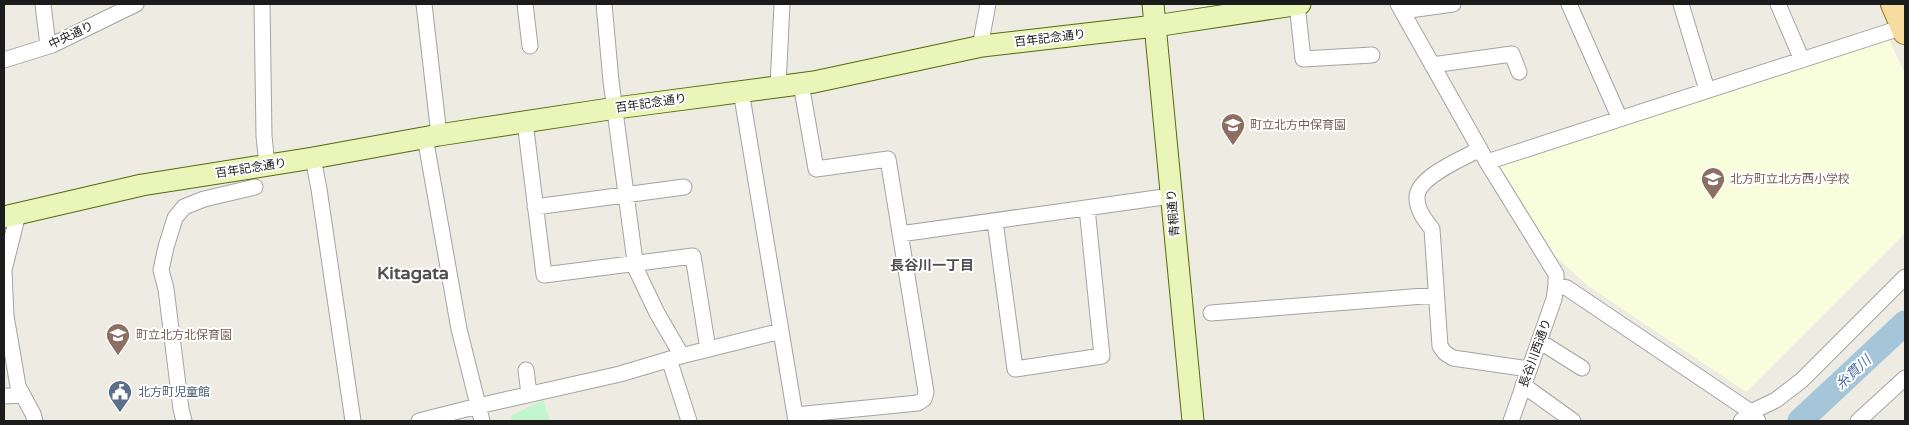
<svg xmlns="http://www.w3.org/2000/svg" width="1909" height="425" font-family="'Varela Round','Noto Sans JP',sans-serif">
<rect width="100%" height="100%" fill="#edebe2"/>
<path fill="#f8fddc" d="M 1889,40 L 1905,73 L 1905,233 L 1746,392 L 1588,286 L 1555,256 L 1501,168 L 1503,162 Z"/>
<path fill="#c1f5cd" d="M 543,400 L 550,421 L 512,421 L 511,416 Z"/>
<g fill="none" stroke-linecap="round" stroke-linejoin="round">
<path stroke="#a5c5d8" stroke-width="25" d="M 1800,421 L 1905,323"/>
<g stroke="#a3a3a3" stroke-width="17">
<path id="street" d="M 43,4 L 48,46
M 262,4 L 264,136 L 267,165
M 424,4 L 439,135
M 525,4 L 530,46
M 604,4 L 611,81 L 636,269 L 657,313 L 682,356
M 1297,4 L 1303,59 L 1372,55
M 1398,4 L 1487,162 L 1556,274 L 1556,285 L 1567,288 L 1751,412 L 1758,421
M 1569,4 L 1620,119
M 1681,4 L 1707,90
M 1778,4 L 1802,60
M 1402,11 L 1453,4
M 982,46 L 982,36 L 988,4
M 4,60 L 52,45 L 136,4
M 1432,65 L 1512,54 L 1519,72
M 778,86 L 782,4
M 741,91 L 796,421
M 525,122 L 544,275 L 693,256 L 708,349
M 425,137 L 459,329 L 482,421
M 1480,149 C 1464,158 1416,177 1417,198 C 1417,210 1425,220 1432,229 L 1440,346 L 1445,353 L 1453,358 L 1529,369
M 313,158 L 319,189 L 353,421
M 1487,162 L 1903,27
M 535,207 L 684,187
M 18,214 L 4,270 L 6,316 L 18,386 L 33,414 L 35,421
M 995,221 L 1015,369 L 1102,356 L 1087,208
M 900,234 L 1171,196
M 1211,313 L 1436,295
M 1539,341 L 1582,368
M 669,359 L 689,421
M 526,370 L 529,394
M 1523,385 L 1573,421
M 4,396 L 23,395
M 795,415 L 918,403 L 924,399 L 926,392 L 888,159 L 816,169 L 801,84
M 184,421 L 181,409 L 166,289 L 161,270 L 166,247 L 175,218 L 184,207 L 204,199 L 255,187
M 419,421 L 478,406 L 620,374 L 677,357 L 781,331
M 1511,421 L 1554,299 L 1556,285
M 1741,421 L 1751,412 L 1776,400 L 1802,380 L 1905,277
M 1858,421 L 1905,378"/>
</g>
<g stroke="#536b0b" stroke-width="23">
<path id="secondary" d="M 1153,4 L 1193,421
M 4,217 L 142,185 L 313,158 L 439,135 L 616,108 L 814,82 L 982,46 L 1155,26 L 1300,4"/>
</g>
<g stroke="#8b7309" stroke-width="26">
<path id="primary" d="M 1893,4 L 1905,32"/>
</g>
<use href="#street" stroke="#fff" stroke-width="15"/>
<use href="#secondary" stroke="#e9f5b9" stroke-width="21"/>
<use href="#primary" stroke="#f6dd9f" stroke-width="24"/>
</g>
<defs>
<g id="school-pin" transform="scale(1.25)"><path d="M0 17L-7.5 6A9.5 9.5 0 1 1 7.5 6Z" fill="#8d6e63" stroke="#fff"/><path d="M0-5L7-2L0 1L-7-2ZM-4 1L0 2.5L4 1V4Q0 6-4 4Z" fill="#fff"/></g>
<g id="civic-pin" transform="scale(1.25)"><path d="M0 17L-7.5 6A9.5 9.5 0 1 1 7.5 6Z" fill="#5c6f8a" stroke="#fff"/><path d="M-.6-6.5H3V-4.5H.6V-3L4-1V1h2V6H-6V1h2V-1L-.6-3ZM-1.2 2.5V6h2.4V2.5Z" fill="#fff"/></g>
</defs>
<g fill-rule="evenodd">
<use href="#school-pin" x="1233" y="125"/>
<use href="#school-pin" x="1713" y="179"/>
<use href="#school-pin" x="118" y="335"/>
<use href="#civic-pin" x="120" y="392"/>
</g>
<g text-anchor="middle" stroke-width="4" stroke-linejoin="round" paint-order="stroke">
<g font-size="12" fill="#1c1c1c" stroke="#fff">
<text transform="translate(71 35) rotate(-25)" y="4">中央通り</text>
<text transform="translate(1050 38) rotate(-7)" y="4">百年記念通り</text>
<text transform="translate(651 103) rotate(-8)" y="4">百年記念通り</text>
<text transform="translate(251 168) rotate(-9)" y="4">百年記念通り</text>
<text transform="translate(1173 213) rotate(-95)" y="4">青桐通り</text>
<text transform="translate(1535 353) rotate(-70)" y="4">長谷川西通り</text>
</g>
<g font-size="12" fill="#785e54" stroke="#fff" text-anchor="start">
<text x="1250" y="129">町立北方中保育園</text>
<text x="1730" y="183">北方町立北方西小学校</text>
<text x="136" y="339">町立北方北保育園</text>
</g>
<g font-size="12" fill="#4e5e75" stroke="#fff" text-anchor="start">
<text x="138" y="396">北方町児童館</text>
</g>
<g font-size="14" font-weight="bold" fill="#4f4f4f" stroke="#fff">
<text x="932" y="270">長谷川一丁目</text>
</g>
<g font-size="14" font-style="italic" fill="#4f6ea5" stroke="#fff">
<text transform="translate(1853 372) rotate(-43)" y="5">糸貫川</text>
</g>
<g font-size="18" font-weight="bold" fill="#4f4f4f" stroke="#fff">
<text x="413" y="279">Kitagata</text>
</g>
</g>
<rect width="1909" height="425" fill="none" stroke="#1c1c1c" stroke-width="10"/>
</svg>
